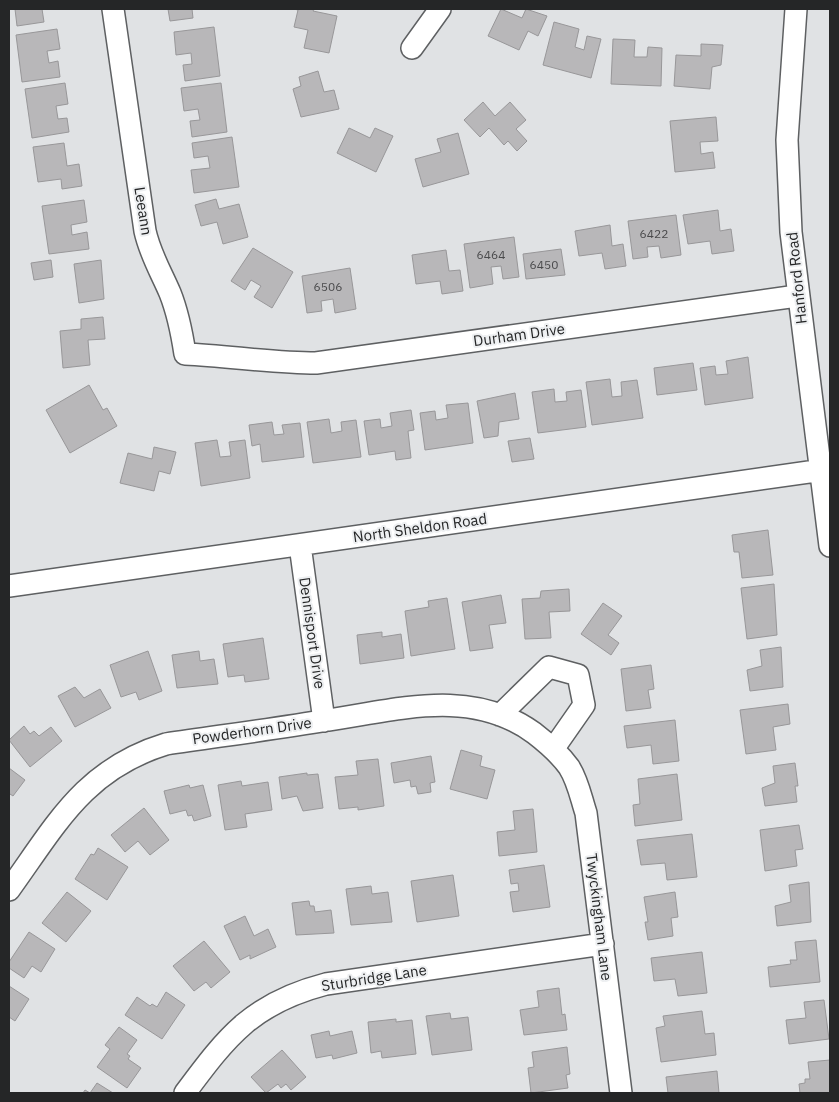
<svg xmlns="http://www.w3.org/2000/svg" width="839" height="1102" font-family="'IBM Plex Sans',sans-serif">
<rect width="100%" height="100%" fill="#e0e2e4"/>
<path fill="#b8b7b9" stroke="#989799" d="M 15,9 L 42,9 L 44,22 L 17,26 Z
M 168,9 L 192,9 L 193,18 L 170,21 Z
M 314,9 L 313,11 L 337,16 L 329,53 L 304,48 L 308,30 L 294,27 L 298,10 L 294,9 Z
M 501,9 L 522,18 L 526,9 L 547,16 L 538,36 L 528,31 L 519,50 L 488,36 Z
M 554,22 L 579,29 L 575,47 L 584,50 L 587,36 L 601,39 L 591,78 L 543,65 Z
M 214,27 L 220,76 L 185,81 L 183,65 L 192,64 L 191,53 L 176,55 L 174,32 Z
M 57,29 L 60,49 L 47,51 L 49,63 L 58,61 L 60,77 L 22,82 L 16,35 Z
M 613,39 L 635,40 L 634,57 L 647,57 L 648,47 L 662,48 L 661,86 L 611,84 Z
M 701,44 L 723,45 L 721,65 L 712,67 L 710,89 L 674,86 L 676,55 L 701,56 Z
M 318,71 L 324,92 L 334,90 L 339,109 L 301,117 L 293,89 L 301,86 L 299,77 Z
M 65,83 L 68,104 L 56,106 L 58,119 L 67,118 L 69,132 L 32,138 L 25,89 Z
M 221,83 L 227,132 L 192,137 L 190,121 L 200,120 L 198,109 L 184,111 L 181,88 Z
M 483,102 L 495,116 L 510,102 L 526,120 L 516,129 L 527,141 L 517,151 L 508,141 L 504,145 L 489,128 L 480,137 L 464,120 Z
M 716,117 L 718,141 L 700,142 L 701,154 L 713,152 L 715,168 L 675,172 L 670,121 Z
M 349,128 L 370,138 L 375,128 L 393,136 L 376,172 L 337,153 Z
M 458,133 L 469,174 L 423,187 L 415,159 L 441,152 L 437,139 Z
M 232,137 L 239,187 L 194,193 L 191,170 L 210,168 L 208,156 L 194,158 L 192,143 Z
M 64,143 L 67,166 L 79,164 L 82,186 L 62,189 L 61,179 L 38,182 L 33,147 Z
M 216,199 L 219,209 L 239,204 L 248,237 L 223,244 L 217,222 L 201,226 L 195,205 Z
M 84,200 L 87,222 L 71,225 L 72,235 L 87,232 L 89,249 L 49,254 L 42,206 Z
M 718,210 L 720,231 L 731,229 L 734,251 L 712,254 L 710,241 L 688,244 L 683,215 Z
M 676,215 L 681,255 L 661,258 L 659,246 L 647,247 L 648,257 L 633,259 L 628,221 Z
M 610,225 L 612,246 L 623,244 L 626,266 L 605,269 L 602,253 L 579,256 L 575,231 Z
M 514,237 L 519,277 L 503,279 L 501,266 L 491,267 L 493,284 L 470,288 L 464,244 Z
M 253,248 L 293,272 L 272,308 L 254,297 L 261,286 L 251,280 L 245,290 L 231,281 Z
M 561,249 L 565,275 L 526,279 L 523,254 Z
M 446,250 L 449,271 L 460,270 L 463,291 L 442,294 L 440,281 L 416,284 L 412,255 Z
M 51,260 L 53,277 L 34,280 L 31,263 Z
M 101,260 L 104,299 L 79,303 L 74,264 Z
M 350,268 L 356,309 L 335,313 L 333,299 L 321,301 L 322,311 L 307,313 L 302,276 Z
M 103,317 L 105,339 L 88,340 L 90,365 L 63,368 L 60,331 L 81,329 L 81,319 Z
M 748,357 L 753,398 L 705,405 L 700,368 L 715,366 L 716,375 L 728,374 L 726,361 Z
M 693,363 L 697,390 L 657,395 L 654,368 Z
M 610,379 L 612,397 L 622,396 L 621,382 L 637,380 L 643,418 L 592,425 L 586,382 Z
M 89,385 L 103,410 L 107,408 L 117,426 L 70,453 L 46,410 Z
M 554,389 L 555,402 L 567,401 L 566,392 L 581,390 L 586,427 L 538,433 L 532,392 Z
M 515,393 L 519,419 L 499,422 L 498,436 L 484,438 L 477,401 Z
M 468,403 L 473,443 L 425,450 L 420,413 L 435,411 L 436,420 L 448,418 L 446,405 Z
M 411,410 L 414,430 L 408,431 L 411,458 L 396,460 L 395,451 L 369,455 L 364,421 L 380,419 L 381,428 L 392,426 L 390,413 Z
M 329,419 L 331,433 L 342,431 L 341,422 L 356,420 L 361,457 L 313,463 L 307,422 Z
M 272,422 L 274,435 L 284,434 L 282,425 L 300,423 L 304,457 L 262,462 L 260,444 L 252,446 L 249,425 Z
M 530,438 L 534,459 L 512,462 L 508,441 Z
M 217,440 L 220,457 L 231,456 L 229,442 L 245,440 L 250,478 L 201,486 L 195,443 Z
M 154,447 L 176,452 L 170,474 L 159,471 L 154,491 L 120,483 L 128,453 L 152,459 Z
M 768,530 L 773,575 L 742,578 L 739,552 L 734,552 L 732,535 Z
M 774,584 L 777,635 L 747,639 L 741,588 Z
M 569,589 L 570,611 L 549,612 L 551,638 L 525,639 L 522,599 L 540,598 L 541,591 Z
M 501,595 L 506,623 L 489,625 L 493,648 L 470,651 L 462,602 Z
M 447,598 L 455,649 L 411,656 L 405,611 L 429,607 L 428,601 Z
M 603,603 L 622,616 L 608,635 L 619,643 L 611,655 L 581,634 Z
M 382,632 L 382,637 L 401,634 L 404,658 L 360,664 L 357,635 Z
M 263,638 L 269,679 L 245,682 L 244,675 L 228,677 L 223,644 Z
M 781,647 L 783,687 L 750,691 L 747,670 L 762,666 L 760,650 Z
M 148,651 L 162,691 L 139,700 L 136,692 L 121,697 L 110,665 Z
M 199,651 L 200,661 L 214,659 L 218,684 L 177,688 L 172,655 Z
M 651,665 L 654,689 L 648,690 L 651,708 L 626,711 L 621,669 Z
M 75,687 L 84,698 L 100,689 L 111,708 L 75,727 L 58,696 Z
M 788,704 L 790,724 L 773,727 L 776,750 L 746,754 L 740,710 Z
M 675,720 L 679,761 L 653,764 L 651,745 L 627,748 L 624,726 Z
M 24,726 L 30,734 L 34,731 L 39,736 L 51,727 L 62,741 L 30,767 L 9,740 Z
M 461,750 L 482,756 L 480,766 L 495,770 L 487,799 L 450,789 Z
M 431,756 L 435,782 L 430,783 L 431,792 L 418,794 L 416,786 L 411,787 L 410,780 L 394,783 L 391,763 Z
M 378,759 L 384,806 L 358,810 L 358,807 L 339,809 L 335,777 L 358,775 L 356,761 Z
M 795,763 L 798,786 L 795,786 L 797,802 L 765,806 L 762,788 L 775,783 L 773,766 Z
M 9,768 L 25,780 L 13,796 L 10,794 L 9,797 Z
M 307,773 L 307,775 L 318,774 L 323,808 L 303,811 L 297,796 L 282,799 L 279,777 Z
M 677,774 L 682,820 L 635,826 L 633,805 L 640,804 L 638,779 Z
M 241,781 L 242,786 L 268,782 L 272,810 L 245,814 L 247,827 L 225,830 L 218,785 Z
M 189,785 L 190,788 L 203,785 L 211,816 L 194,821 L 192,815 L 188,816 L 186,810 L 170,814 L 164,791 Z
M 144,808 L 169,840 L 150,855 L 138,841 L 125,852 L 111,835 Z
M 533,809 L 537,852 L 499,856 L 497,832 L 515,830 L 513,811 Z
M 799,825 L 803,849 L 795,850 L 797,866 L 765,871 L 760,830 Z
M 692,834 L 697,877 L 667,880 L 665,863 L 641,865 L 637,840 Z
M 98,848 L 128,867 L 107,900 L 75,879 L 91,854 L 94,855 Z
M 544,865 L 550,907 L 513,912 L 510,892 L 519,891 L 518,883 L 511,884 L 509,870 Z
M 453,875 L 459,916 L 417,922 L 411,881 Z
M 809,882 L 811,922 L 777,926 L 775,906 L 791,902 L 789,885 Z
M 371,886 L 372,894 L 388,892 L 392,922 L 351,925 L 346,889 Z
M 67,892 L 91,911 L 66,942 L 42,923 Z
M 675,892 L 678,917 L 671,918 L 673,936 L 648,940 L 645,922 L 648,922 L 644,897 Z
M 309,901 L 310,906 L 314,906 L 315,912 L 331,910 L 334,933 L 296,935 L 292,903 Z
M 245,916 L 254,936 L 268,929 L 276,947 L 250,959 L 250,955 L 240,960 L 224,926 Z
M 29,932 L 55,949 L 41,972 L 32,966 L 24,978 L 9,968 L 9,962 Z
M 816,940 L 820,982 L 770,987 L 768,967 L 791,964 L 790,960 L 797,960 L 795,942 Z
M 204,941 L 230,972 L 211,988 L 206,982 L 194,991 L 173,966 Z
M 702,952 L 707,993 L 678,996 L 675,979 L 654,981 L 651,958 Z
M 9,986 L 29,999 L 15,1021 L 9,1017 Z
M 559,988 L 562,1015 L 565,1014 L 567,1030 L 524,1035 L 520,1010 L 539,1007 L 537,991 Z
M 166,992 L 185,1005 L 162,1039 L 125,1015 L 137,997 L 150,1006 L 152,1004 L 157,1007 Z
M 824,1000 L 829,1039 L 789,1044 L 786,1020 L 806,1018 L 804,1002 Z
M 702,1011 L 705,1034 L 714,1033 L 716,1055 L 661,1062 L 656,1028 L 665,1026 L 663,1016 Z
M 450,1013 L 451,1019 L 468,1017 L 472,1050 L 432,1055 L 426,1016 Z
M 396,1019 L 396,1022 L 412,1020 L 416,1054 L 382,1058 L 381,1051 L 371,1053 L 368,1022 Z
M 119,1027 L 137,1040 L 127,1054 L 130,1056 L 128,1059 L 141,1068 L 127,1088 L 97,1067 L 110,1049 L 105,1045 Z
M 329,1031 L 330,1036 L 352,1031 L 357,1053 L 333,1059 L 332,1055 L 316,1058 L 311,1035 Z
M 567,1047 L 570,1074 L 566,1075 L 568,1088 L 531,1093 L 528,1068 L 534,1067 L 532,1052 Z
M 282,1050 L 306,1077 L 291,1090 L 286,1084 L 281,1088 L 278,1084 L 266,1093 L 251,1077 Z
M 830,1060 L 830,1093 L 800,1093 L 799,1084 L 805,1083 L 805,1079 L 810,1079 L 808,1062 Z
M 717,1071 L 719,1093 L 668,1093 L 666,1077 Z
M 97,1083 L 113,1093 L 83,1093 L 85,1090 L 90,1093 Z"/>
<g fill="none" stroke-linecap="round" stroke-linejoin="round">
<g stroke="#5e6062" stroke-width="24">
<path id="minor" d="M 113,9 L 145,231 C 150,254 161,272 170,293 C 178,313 182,334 185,354 C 229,356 273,363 316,363 L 797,296
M 796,9 L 787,140 L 791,232 L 830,546
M 412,48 L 440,9
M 300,545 L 324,721
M 9,586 L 830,469
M 500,715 L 549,667 L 578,675 L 584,705 L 554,748
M 9,890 C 56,825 84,769 166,744 C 220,736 274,729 328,720 C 398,710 471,687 534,733 C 547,743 559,753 569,767 C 578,781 581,798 586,813 L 621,1093
M 185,1093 C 228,1035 253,1003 326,984 L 603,944"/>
</g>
<use href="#minor" stroke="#fff" stroke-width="21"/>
</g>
<g text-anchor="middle" stroke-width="4" stroke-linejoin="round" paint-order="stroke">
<g font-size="12" fill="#4a4a4c">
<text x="654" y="238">6422</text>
<text x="491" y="259">6464</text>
<text x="544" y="269">6450</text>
<text x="328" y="291">6506</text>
</g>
<g font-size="15" fill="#252627" stroke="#edeff1">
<text transform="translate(143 211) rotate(81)" y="5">Leeann</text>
<text transform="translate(797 278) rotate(-96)" y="5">Hanford Road</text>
<text transform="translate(519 335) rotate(-8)" y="5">Durham Drive</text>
<text transform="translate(420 528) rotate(-8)" y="5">North Sheldon Road</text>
<text transform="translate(312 633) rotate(82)" y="5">Dennisport Drive</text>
<text transform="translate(252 731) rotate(-8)" y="5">Powderhorn Drive</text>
<text transform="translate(599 917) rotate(83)" y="5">Twyckingham Lane</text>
<text transform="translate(374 978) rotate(-9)" y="5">Sturbridge Lane</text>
</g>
</g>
<rect width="839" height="1102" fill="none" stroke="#252627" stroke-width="20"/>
</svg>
